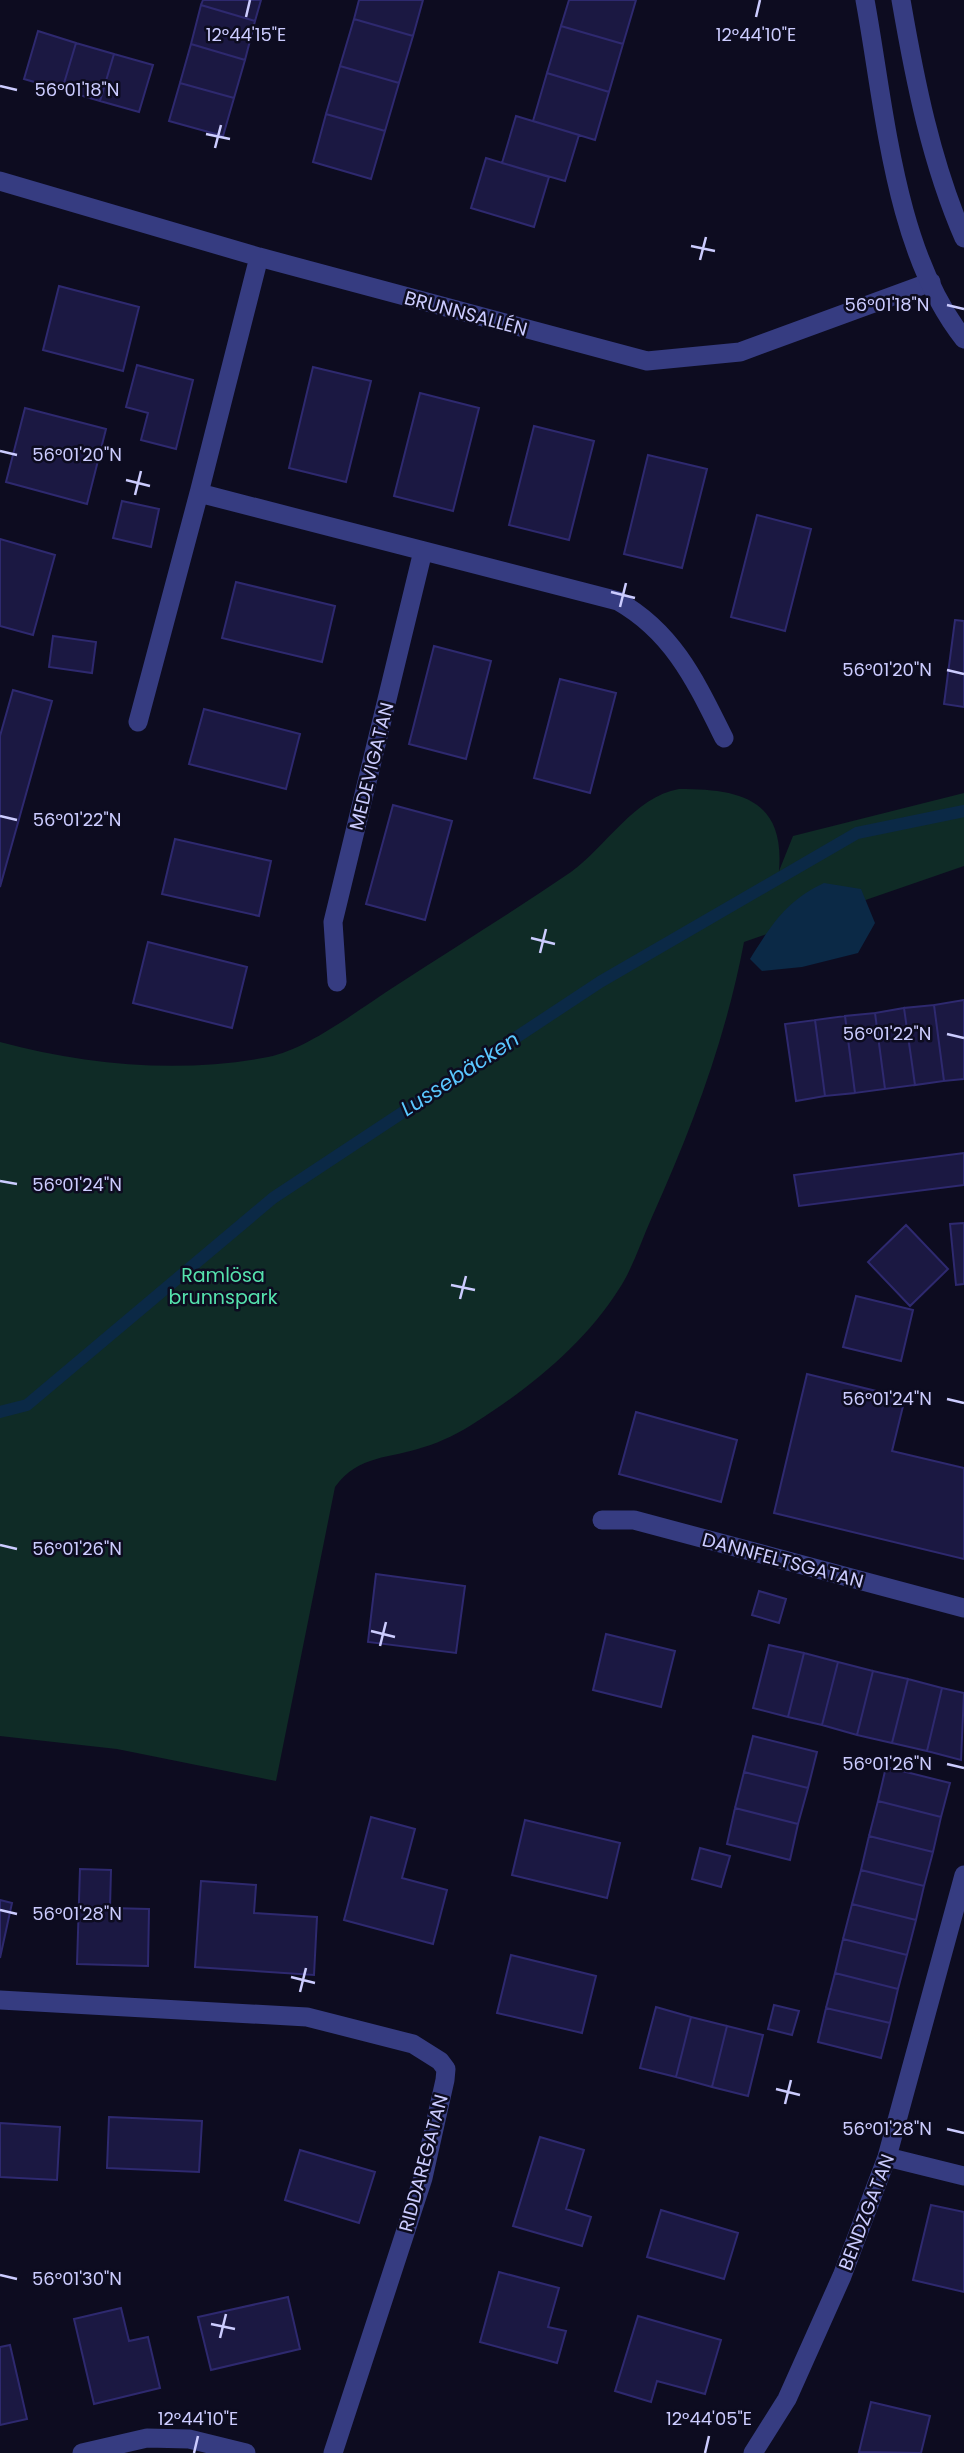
<svg xmlns="http://www.w3.org/2000/svg" width="964" height="2453" font-family="Poppins,sans-serif">
<rect width="100%" height="100%" fill="#0d0c20"/>
<path fill="#0f2b26" d="M 679,789 C 740,789 785,799 779,871 L 793,836 L 964,793 L 964,866 L 744,942 C 726,1038 692,1128 652,1217 C 641,1241 633,1268 619,1289 C 585,1343 530,1388 476,1422 C 461,1432 441,1442 424,1447 C 390,1459 359,1454 335,1487 L 276,1781 L 117,1749 L 0,1736 L 0,1042 C 85,1065 181,1074 268,1057 C 309,1049 362,1007 397,985 C 455,947 514,911 571,872 C 606,847 634,797 679,789 Z"/>
<path fill="#0b2946" d="M 824,883 L 861,889 L 875,923 L 858,953 L 802,967 L 762,971 L 750,959 C 772,924 786,901 824,883 Z"/>
<g fill="none" stroke-linecap="round" stroke-linejoin="round">
<path stroke="#0b2946" stroke-width="12" d="M 0,1412 L 27,1405 L 273,1198 L 600,982 L 857,833 L 964,811"/>
</g>
<path fill="#1b1842" stroke="#2e296f" stroke-width="2" d="M 203,0 L 261,0 L 255,21 L 201,5 Z
M 359,0 L 423,0 L 413,36 L 354,19 Z
M 569,0 L 636,0 L 623,44 L 561,26 Z
M 201,5 L 255,21 L 245,60 L 191,44 Z
M 354,19 L 413,36 L 399,83 L 340,66 Z
M 561,26 L 623,44 L 609,92 L 547,73 Z
M 38,31 L 76,43 L 62,90 L 24,79 Z
M 76,43 L 114,54 L 100,101 L 62,90 Z
M 191,44 L 245,60 L 234,98 L 180,83 Z
M 114,54 L 153,65 L 139,112 L 100,101 Z
M 340,66 L 399,83 L 385,131 L 326,114 Z
M 547,73 L 609,92 L 595,140 L 533,121 Z
M 180,83 L 234,98 L 223,136 L 169,121 Z
M 326,114 L 385,131 L 371,179 L 313,162 Z
M 516,116 L 579,135 L 565,181 L 502,163 Z
M 486,158 L 549,177 L 534,227 L 471,208 Z
M 59,286 L 139,307 L 123,371 L 43,350 Z
M 137,365 L 193,380 L 176,449 L 141,440 L 148,413 L 126,407 Z
M 313,367 L 371,381 L 346,482 L 289,468 Z
M 420,393 L 479,408 L 453,511 L 394,496 Z
M 25,408 L 106,429 L 87,504 L 6,482 Z
M 534,426 L 594,441 L 569,540 L 509,525 Z
M 648,455 L 707,469 L 682,568 L 624,554 Z
M 122,501 L 159,509 L 151,547 L 113,538 Z
M 757,515 L 811,529 L 785,631 L 731,617 Z
M 0,539 L 55,555 L 33,635 L 0,626 Z
M 236,582 L 335,606 L 322,662 L 222,638 Z
M 955,620 L 964,621 L 964,707 L 944,704 Z
M 53,636 L 96,642 L 92,673 L 49,667 Z
M 434,646 L 491,661 L 466,759 L 409,744 Z
M 560,679 L 616,693 L 590,793 L 534,778 Z
M 13,690 L 52,701 L 0,887 L 0,736 Z
M 204,709 L 300,734 L 286,789 L 189,764 Z
M 393,805 L 452,821 L 425,920 L 366,904 Z
M 175,839 L 271,861 L 259,916 L 162,894 Z
M 148,942 L 247,967 L 232,1028 L 133,1003 Z
M 964,1000 L 964,1079 L 944,1081 L 934,1005 Z
M 934,1005 L 944,1081 L 915,1085 L 904,1008 Z
M 904,1008 L 915,1085 L 885,1089 L 875,1013 Z
M 875,1013 L 885,1089 L 855,1093 L 845,1016 Z
M 845,1016 L 855,1093 L 825,1096 L 815,1020 Z
M 815,1020 L 825,1096 L 796,1101 L 785,1024 Z
M 964,1153 L 964,1185 L 799,1206 L 794,1175 Z
M 964,1223 L 964,1284 L 956,1285 L 950,1224 Z
M 906,1225 L 948,1269 L 910,1306 L 868,1262 Z
M 856,1296 L 913,1310 L 901,1361 L 843,1347 Z
M 807,1374 L 905,1398 L 892,1451 L 964,1468 L 964,1559 L 774,1513 Z
M 636,1412 L 737,1440 L 721,1502 L 619,1474 Z
M 376,1574 L 465,1586 L 456,1653 L 368,1642 Z
M 759,1591 L 786,1599 L 779,1623 L 752,1615 Z
M 606,1634 L 675,1651 L 661,1707 L 593,1690 Z
M 769,1645 L 804,1653 L 788,1717 L 753,1708 Z
M 804,1653 L 838,1662 L 822,1725 L 788,1717 Z
M 838,1662 L 873,1671 L 857,1735 L 822,1725 Z
M 873,1671 L 908,1679 L 892,1743 L 857,1735 Z
M 908,1679 L 942,1688 L 927,1751 L 892,1743 Z
M 942,1688 L 964,1693 L 961,1760 L 927,1751 Z
M 753,1736 L 817,1752 L 808,1788 L 744,1772 Z
M 886,1767 L 950,1783 L 941,1817 L 878,1801 Z
M 744,1772 L 808,1788 L 798,1824 L 735,1808 Z
M 878,1801 L 941,1817 L 933,1852 L 869,1836 Z
M 735,1808 L 798,1824 L 790,1860 L 727,1844 Z
M 371,1817 L 415,1829 L 402,1878 L 447,1890 L 433,1944 L 344,1920 Z
M 525,1820 L 620,1843 L 607,1898 L 512,1875 Z
M 869,1836 L 933,1852 L 924,1886 L 861,1870 Z
M 700,1848 L 730,1856 L 721,1887 L 692,1879 Z
M 80,1869 L 111,1870 L 110,1908 L 149,1909 L 148,1966 L 77,1964 Z
M 861,1870 L 924,1886 L 916,1920 L 852,1904 Z
M 201,1881 L 256,1885 L 254,1913 L 317,1917 L 314,1975 L 195,1967 Z
M 0,1900 L 12,1903 L 0,1958 Z
M 852,1904 L 916,1920 L 907,1955 L 843,1939 Z
M 843,1939 L 907,1955 L 898,1989 L 835,1973 Z
M 511,1955 L 596,1976 L 582,2033 L 497,2013 Z
M 835,1973 L 898,1989 L 890,2023 L 826,2008 Z
M 774,2005 L 799,2011 L 792,2035 L 768,2029 Z
M 656,2007 L 691,2017 L 676,2077 L 640,2068 Z
M 826,2008 L 890,2023 L 881,2058 L 818,2042 Z
M 691,2017 L 727,2026 L 712,2087 L 676,2077 Z
M 727,2026 L 763,2035 L 748,2096 L 712,2087 Z
M 109,2117 L 202,2121 L 199,2172 L 107,2168 Z
M 0,2123 L 60,2127 L 57,2180 L 0,2177 Z
M 540,2137 L 584,2150 L 566,2209 L 591,2217 L 582,2246 L 513,2226 Z
M 300,2150 L 375,2172 L 359,2223 L 285,2200 Z
M 931,2205 L 964,2212 L 964,2292 L 913,2280 Z
M 661,2210 L 738,2233 L 724,2279 L 647,2257 Z
M 499,2272 L 559,2288 L 548,2327 L 566,2331 L 557,2363 L 480,2342 Z
M 288,2297 L 300,2349 L 211,2370 L 198,2317 Z
M 121,2308 L 129,2341 L 148,2337 L 160,2388 L 94,2404 L 74,2319 Z
M 638,2316 L 721,2340 L 705,2394 L 657,2381 L 651,2402 L 615,2391 Z
M 10,2345 L 27,2419 L 0,2425 L 0,2347 Z
M 871,2402 L 930,2416 L 921,2453 L 859,2452 Z"/>
<g fill="none" stroke-linecap="round" stroke-linejoin="round">
<path stroke="#363c81" stroke-width="19" d="M 0,181 L 259,257 L 647,361 L 740,352 L 931,282
M 259,257 L 199,493 L 618,601 C 674,633 696,682 724,738
M 138,722 L 199,493
M 337,982 L 333,922 L 423,551
M 602,1520 L 634,1520 L 964,1608
M 0,2000 L 307,2017 L 413,2044 L 440,2061 L 446,2069 L 445,2080 L 423,2178 L 333,2453
M 887,2157 L 964,2176
M 82,2453 L 147,2438 L 189,2439 L 246,2453
M 753,2453 L 787,2399 L 842,2276 L 887,2157 L 964,1875"/>
<path stroke="#363c81" stroke-width="19" d="M 865,0 C 885,108 894,251 964,339
M 901,0 C 915,81 931,162 964,238"/>
</g>
<path fill="none" stroke="#ccf" stroke-width="2.5" d="M 246,17 L 250,0M 756,17 L 760,0M 0,86 L 17,90M 206,134 L 230,139M 215,148 L 221,125M 691,246 L 715,251M 700,260 L 706,237M 947,305 L 964,309M 0,451 L 17,455M 126,480 L 150,486M 135,495 L 141,471M 611,592 L 635,598M 620,607 L 626,583M 947,670 L 964,674M 0,816 L 17,820M 531,938 L 555,944M 540,953 L 546,929M 947,1034 L 964,1038M 0,1181 L 17,1184M 451,1285 L 475,1290M 460,1299 L 466,1276M 947,1399 L 964,1403M 0,1545 L 17,1549M 371,1631 L 395,1637M 380,1646 L 386,1622M 947,1764 L 964,1768M 0,1910 L 17,1914M 291,1977 L 315,1983M 300,1992 L 306,1968M 776,2089 L 800,2095M 785,2104 L 791,2080M 947,2129 L 964,2133M 0,2275 L 17,2279M 211,2324 L 235,2329M 220,2338 L 226,2314M 194,2453 L 198,2436M 705,2453 L 709,2436"/>
<g text-anchor="middle" stroke-width="5" stroke-linejoin="round" paint-order="stroke">
<g font-size="19" fill="#ccf" stroke="#0d0c20">
<text transform="translate(466 313) rotate(15)" y="7">BRUNNSALLÉN</text>
<text transform="translate(371 766) rotate(-76)" y="7">MEDEVIGATAN</text>
<text transform="translate(783 1560) rotate(15)" y="7">DANNFELTSGATAN</text>
<text transform="translate(423 2163) rotate(-75)" y="7">RIDDAREGATAN</text>
<text transform="translate(866 2212) rotate(-69)" y="7">BENDZGATAN</text>
</g>
<g font-size="19" fill="#55e2ad" stroke="#0d0c20">
<text x="223" y="1282">Ramlösa<tspan x="223" dy="22">brunnspark</tspan></text>
</g>
<g font-size="21" font-style="italic" fill="#5ac7ff" stroke="#0d0c20">
<text transform="translate(460 1074) rotate(-33)" y="7">Lussebäcken</text>
</g>
</g>
<g font-size="18" text-anchor="middle" fill="#ccf" stroke="#0d0c20" stroke-width="5" stroke-linejoin="round" paint-order="stroke">
<text x="246" y="41">12°44'15"E</text>
<text x="756" y="41">12°44'10"E</text>
<text x="77" y="96">56°01'18"N</text>
<text x="887" y="311">56°01'18"N</text>
<text x="77" y="461">56°01'20"N</text>
<text x="887" y="676">56°01'20"N</text>
<text x="77" y="826">56°01'22"N</text>
<text x="887" y="1040">56°01'22"N</text>
<text x="77" y="1191">56°01'24"N</text>
<text x="887" y="1405">56°01'24"N</text>
<text x="77" y="1555">56°01'26"N</text>
<text x="887" y="1770">56°01'26"N</text>
<text x="77" y="1920">56°01'28"N</text>
<text x="887" y="2135">56°01'28"N</text>
<text x="77" y="2285">56°01'30"N</text>
<text x="198" y="2425">12°44'10"E</text>
<text x="709" y="2425">12°44'05"E</text>
</g>
</svg>
